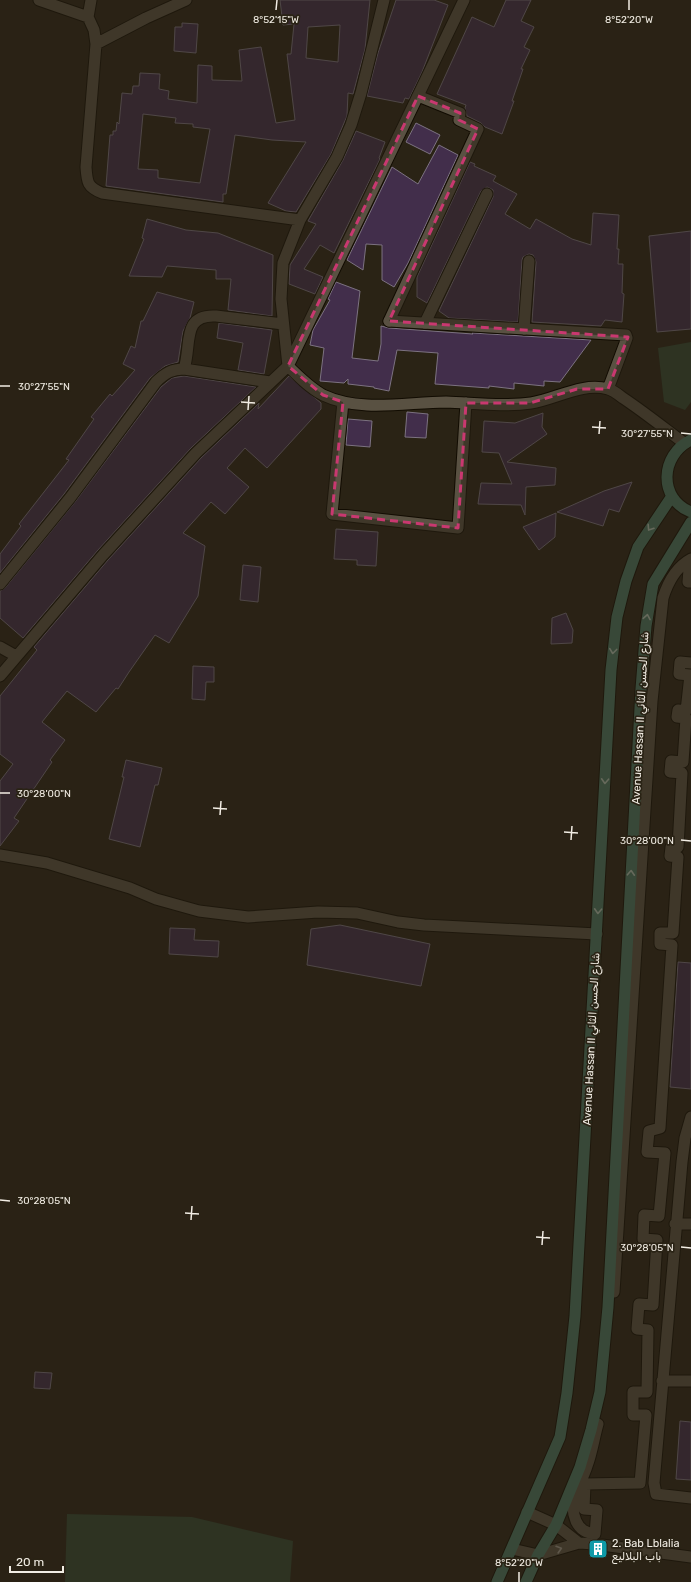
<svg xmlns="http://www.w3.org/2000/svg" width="691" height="1582" font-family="Rubik,'Noto Naskh Arabic',sans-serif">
<rect width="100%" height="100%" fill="#2a2315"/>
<path fill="#334732" d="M 691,342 L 691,402 L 685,410 L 664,402 L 658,348 Z
M 67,1514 L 192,1517 L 293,1541 L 290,1582 L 65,1582 Z"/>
<path fill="#422e4b" stroke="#7c7281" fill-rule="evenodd" d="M 280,0 L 370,0 L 365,49 L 353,94 L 348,93 L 347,116 L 344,123 L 331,154 L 296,212 L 286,211 L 268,203 L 306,142 L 272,140 L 235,135 L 226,194 L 223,194 L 223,202 L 106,186 L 110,135 L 113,135 L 113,131 L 116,131 L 117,122 L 119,124 L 122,93 L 132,94 L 133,86 L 139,86 L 140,73 L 160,74 L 159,89 L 169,91 L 168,99 L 197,103 L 198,65 L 212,66 L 212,80 L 242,81 L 239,50 L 261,47 L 276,123 L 295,120 L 287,54 L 291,54 L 294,24 L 283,25 ZM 340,25 L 338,62 L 306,58 L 308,27 ZM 143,114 L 176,118 L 175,123 L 193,124 L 193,127 L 210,129 L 200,183 L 158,178 L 158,170 L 138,169 Z
M 396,0 L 434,0 L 448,5 L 422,72 L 409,99 L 405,98 L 403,103 L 367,96 L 378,53 Z
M 506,0 L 531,0 L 521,21 L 534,27 L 524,47 L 530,50 L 521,69 L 523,69 L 512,101 L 514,101 L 502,134 L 485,127 L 481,123 L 467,116 L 465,108 L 466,105 L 437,94 L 472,17 L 494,27 Z
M 182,23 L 198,24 L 196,53 L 174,51 L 175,27 L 182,27 Z
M 416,123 L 440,135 L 430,154 L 406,142 Z
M 356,131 L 385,142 L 379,158 L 380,159 L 334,253 L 320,245 L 304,269 L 323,277 L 315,294 L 289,284 L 290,265 L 316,224 L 308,221 L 343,160 Z
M 439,145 L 458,155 L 408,263 L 394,287 L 382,280 L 382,245 L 366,244 L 363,270 L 347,260 L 392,167 L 418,184 Z
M 470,162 L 475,164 L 474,166 L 496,176 L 493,181 L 517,194 L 505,214 L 530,229 L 536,219 L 572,239 L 591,245 L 593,213 L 619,215 L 617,249 L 619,249 L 618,264 L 623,264 L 622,293 L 624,294 L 622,322 L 605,320 L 601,326 L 532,322 L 536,262 L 533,255 L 529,254 L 523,257 L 522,260 L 518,322 L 449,318 L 439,311 L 493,197 L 493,190 L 487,187 L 481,191 L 427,303 L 417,297 L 417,277 Z
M 147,219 L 186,230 L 218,233 L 273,255 L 272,316 L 228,310 L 231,279 L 216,279 L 216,270 L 167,266 L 162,277 L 129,276 L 144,239 L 142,238 Z
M 691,231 L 691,329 L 657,332 L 649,236 Z
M 336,282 L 360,291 L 352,358 L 378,361 L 381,344 L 381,326 L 389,328 L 473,334 L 472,333 L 591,340 L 560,382 L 544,381 L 544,386 L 514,383 L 514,389 L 489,386 L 489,388 L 435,384 L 438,353 L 397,350 L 389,391 L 374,388 L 374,387 L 348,384 L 348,379 L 344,383 L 320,381 L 324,348 L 310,345 L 313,330 L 330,300 L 328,299 Z
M 157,292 L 194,302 L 190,318 L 183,331 L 178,362 L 165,366 L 150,378 L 64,494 L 0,573 L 0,554 L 21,526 L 19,524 L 69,460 L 66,459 L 94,419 L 91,417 L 110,394 L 112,396 L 135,370 L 123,364 L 131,346 L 135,348 L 141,321 L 143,321 Z
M 219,323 L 272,330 L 264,374 L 238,370 L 243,343 L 217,338 Z
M 184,376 L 256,387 L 191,448 L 98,550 L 23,638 L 0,618 L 0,591 L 5,588 L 75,502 L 161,387 L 172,378 Z
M 289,376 L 321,403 L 321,409 L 267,468 L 245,448 L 227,468 L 249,487 L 225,514 L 211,502 L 183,533 L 205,546 L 198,596 L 169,643 L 155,635 L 129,672 L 118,689 L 116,688 L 96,712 L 67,691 L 42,722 L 65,740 L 50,760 L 52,762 L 14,818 L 19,821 L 0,846 L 0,781 L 13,764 L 0,754 L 0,696 L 37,650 L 34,647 L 108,560 L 201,458 L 259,403 L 258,409 Z
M 407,412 L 428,414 L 426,438 L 405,437 Z
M 543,413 L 542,427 L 547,434 L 507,462 L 556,468 L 555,485 L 526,487 L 525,515 L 521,505 L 478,504 L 481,483 L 512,484 L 499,453 L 482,452 L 484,421 L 515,423 Z
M 348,419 L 372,421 L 370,447 L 346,445 Z
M 632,482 L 619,512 L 609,509 L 603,526 L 557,512 L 604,491 Z
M 556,513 L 555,537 L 539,550 L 523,527 Z
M 336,529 L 378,532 L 376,566 L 357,565 L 357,560 L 334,559 Z
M 243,565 L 261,567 L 258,602 L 240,600 Z
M 566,613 L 573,630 L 572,643 L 551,644 L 552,618 Z
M 193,666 L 214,667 L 214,682 L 206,682 L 205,700 L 192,699 Z
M 126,760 L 162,768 L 158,785 L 155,785 L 140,847 L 109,839 L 124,777 L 122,777 Z
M 340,925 L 430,944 L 421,986 L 307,965 L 311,929 Z
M 170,928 L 195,929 L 194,940 L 219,941 L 218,957 L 169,954 Z
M 678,962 L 691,963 L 691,1089 L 670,1087 Z
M 35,1372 L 52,1373 L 50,1389 L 34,1388 Z
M 680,1421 L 691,1422 L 691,1480 L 676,1479 Z"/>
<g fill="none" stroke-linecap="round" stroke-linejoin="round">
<g stroke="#120c02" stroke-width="13">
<path id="pedestrian" d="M 389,321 L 478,129 L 459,120 L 460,113 L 418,96
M 425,323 L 487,194
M 524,329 L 529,261
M 691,570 L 689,570 L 688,582 L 691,582
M 614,1292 L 652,701 L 663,598 C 668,582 676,567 691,559
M 598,1424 C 594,1438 592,1453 587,1466 C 581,1485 567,1501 576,1521 C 580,1530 586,1533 595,1534 L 597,1510 L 584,1509 L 585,1484 L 640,1483 L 646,1415 L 633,1415 L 633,1392 L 647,1392 L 648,1330 L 637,1329 L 639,1304 L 653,1305 L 657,1240 L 643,1239 L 644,1215 L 659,1216 L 665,1153 L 647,1152 L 649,1131 L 660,1128 L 672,945 L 660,944 L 660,933 L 673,933 L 678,857 L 670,856 L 671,847 L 678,847 L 682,773 L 670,772 L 671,761 L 683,762 L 686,718 L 677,717 L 678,710 L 686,711 L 690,675 L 679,674 L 680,662 L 691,663"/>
</g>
<g stroke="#120c02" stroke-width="13">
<path id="minor" d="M 39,0 L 88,17
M 91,0 L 88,17 L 94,30 L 96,44 L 86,167 C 87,182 87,187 102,193 L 300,220
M 384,0 L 361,93 L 351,125 L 337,157 L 300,220 L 283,263 L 281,299 L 288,366 C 299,377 310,388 323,395 C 361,413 407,402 446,402 C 474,403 503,407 531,403 C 556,399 582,382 608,389 C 613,390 619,395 623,398 C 644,412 664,428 684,443
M 96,44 L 146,18 L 186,0
M 389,321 L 626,335 L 627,338 L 608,389
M 184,369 C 192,345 181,314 216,316 L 283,324
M 343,402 L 332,514 L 458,528 L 466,403
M 0,584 L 70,498 L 156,382 C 165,373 172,369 184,369 L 270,382
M 0,647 L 16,656
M 0,676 L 103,555 L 196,453 L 288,366 L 464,0
M 0,855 L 47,863 L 130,888 L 156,899 L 199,911 L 248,917 L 318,912 L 357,913 L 398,922 L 424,925 L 597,934
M 691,1117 L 685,1138 L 682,1162 L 654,1483 L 656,1494 L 691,1498
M 675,1224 L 691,1224
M 662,1381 L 691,1381
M 527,1512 L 556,1525 L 579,1543
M 602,1545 L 691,1557
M 512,1549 L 538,1555 L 579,1543 L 594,1544"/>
</g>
<g stroke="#120c02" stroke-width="13">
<path id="secondary" d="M 691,440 C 660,455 658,499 691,512
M 497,1582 L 560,1437 L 567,1393 L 575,1316 L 611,670 L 617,617 L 626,581 L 638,547 L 672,496
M 526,1582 L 538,1555 L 556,1525 L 580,1467 L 591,1430 L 600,1392 L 608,1307 L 641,689 L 646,626 L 653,584 L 691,522"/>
</g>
<use href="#pedestrian" stroke="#595142" stroke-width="11"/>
<use href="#minor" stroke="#595142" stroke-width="11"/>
<use href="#secondary" stroke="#4a7762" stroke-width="11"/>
</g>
<defs><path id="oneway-chevron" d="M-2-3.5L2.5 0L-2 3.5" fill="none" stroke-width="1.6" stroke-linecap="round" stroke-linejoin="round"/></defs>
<g stroke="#afbeb0">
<use href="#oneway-chevron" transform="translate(650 528) rotate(123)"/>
<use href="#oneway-chevron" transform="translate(647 617) rotate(-80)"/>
<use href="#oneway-chevron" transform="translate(613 651) rotate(97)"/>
<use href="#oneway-chevron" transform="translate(605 781) rotate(93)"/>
<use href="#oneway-chevron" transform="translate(631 873) rotate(-87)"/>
<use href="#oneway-chevron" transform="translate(598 911) rotate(93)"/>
</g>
<use stroke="#9e978b" href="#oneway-chevron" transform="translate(559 1549) rotate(-17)"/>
<path d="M0 0H691V1582H0ZM 418,96 L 460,113 L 459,120 L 478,129 L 389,321 L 628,337 L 608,389 L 577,389 L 530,403 L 466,403 L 458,528 L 332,514 L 343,402 L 323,395 L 288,366 Z" fill="#2a2315" fill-opacity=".55" fill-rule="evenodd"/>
<path fill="none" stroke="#c93870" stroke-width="3" stroke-dasharray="8 5" stroke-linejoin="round" d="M 418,96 L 460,113 L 459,120 L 478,129 L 389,321 L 628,337 L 608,389 L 577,389 L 530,403 L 466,403 L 458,528 L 332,514 L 343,402 L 323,395 L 288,366 Z"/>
<path fill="none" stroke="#f2ede4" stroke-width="1.5" d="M 276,10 L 277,0M 629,10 L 629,0M 0,386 L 10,386M 241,402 L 255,403M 248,410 L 249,396M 592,427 L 606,428M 681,433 L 691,434M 599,434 L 600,421M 0,793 L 10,793M 213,808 L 227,809M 220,815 L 221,801M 564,832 L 578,833M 571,840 L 572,826M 681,840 L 691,841M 0,1200 L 10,1201M 185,1213 L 199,1214M 191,1220 L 192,1206M 536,1237 L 550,1238M 542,1245 L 543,1231M 681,1247 L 691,1248M 519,1582 L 519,1572"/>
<defs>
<g id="building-square" transform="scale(1)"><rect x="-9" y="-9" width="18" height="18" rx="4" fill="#0f9aa8" stroke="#2a2315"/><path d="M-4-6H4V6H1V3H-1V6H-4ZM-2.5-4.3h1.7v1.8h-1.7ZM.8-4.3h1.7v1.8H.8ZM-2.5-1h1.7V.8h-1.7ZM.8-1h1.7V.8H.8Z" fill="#fff"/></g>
</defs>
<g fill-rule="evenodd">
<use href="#building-square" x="598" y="1549"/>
</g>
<g text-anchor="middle" stroke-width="3.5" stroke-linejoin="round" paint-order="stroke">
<g font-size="11" fill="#f2ede4" stroke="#2a2315">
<text transform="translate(640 718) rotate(-87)" y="4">Avenue Hassan II شارع الحسن الثاني</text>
<text transform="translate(591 1039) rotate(-87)" y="4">Avenue Hassan II شارع الحسن الثاني</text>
</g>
<g font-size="11" fill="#f2ede4" stroke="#2a2315" text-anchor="start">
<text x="612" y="1547">2. Bab Lblalia<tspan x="612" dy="13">باب البلاليع</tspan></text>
</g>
</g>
<g font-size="10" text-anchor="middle" fill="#f2ede4" stroke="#2a2315" stroke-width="3.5" stroke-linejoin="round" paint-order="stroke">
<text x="276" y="23">8°52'15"W</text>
<text x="629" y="23">8°52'20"W</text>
<text x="44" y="390">30°27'55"N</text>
<text x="647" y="437">30°27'55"N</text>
<text x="44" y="797">30°28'00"N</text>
<text x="647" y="844">30°28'00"N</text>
<text x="44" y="1204">30°28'05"N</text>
<text x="647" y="1251">30°28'05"N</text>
<text x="519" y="1566">8°52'20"W</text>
</g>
<path d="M10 1566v6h53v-6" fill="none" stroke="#f2ede4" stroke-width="2"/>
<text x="16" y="1566" font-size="12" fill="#f2ede4" stroke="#2a2315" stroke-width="3" paint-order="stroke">20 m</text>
</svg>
